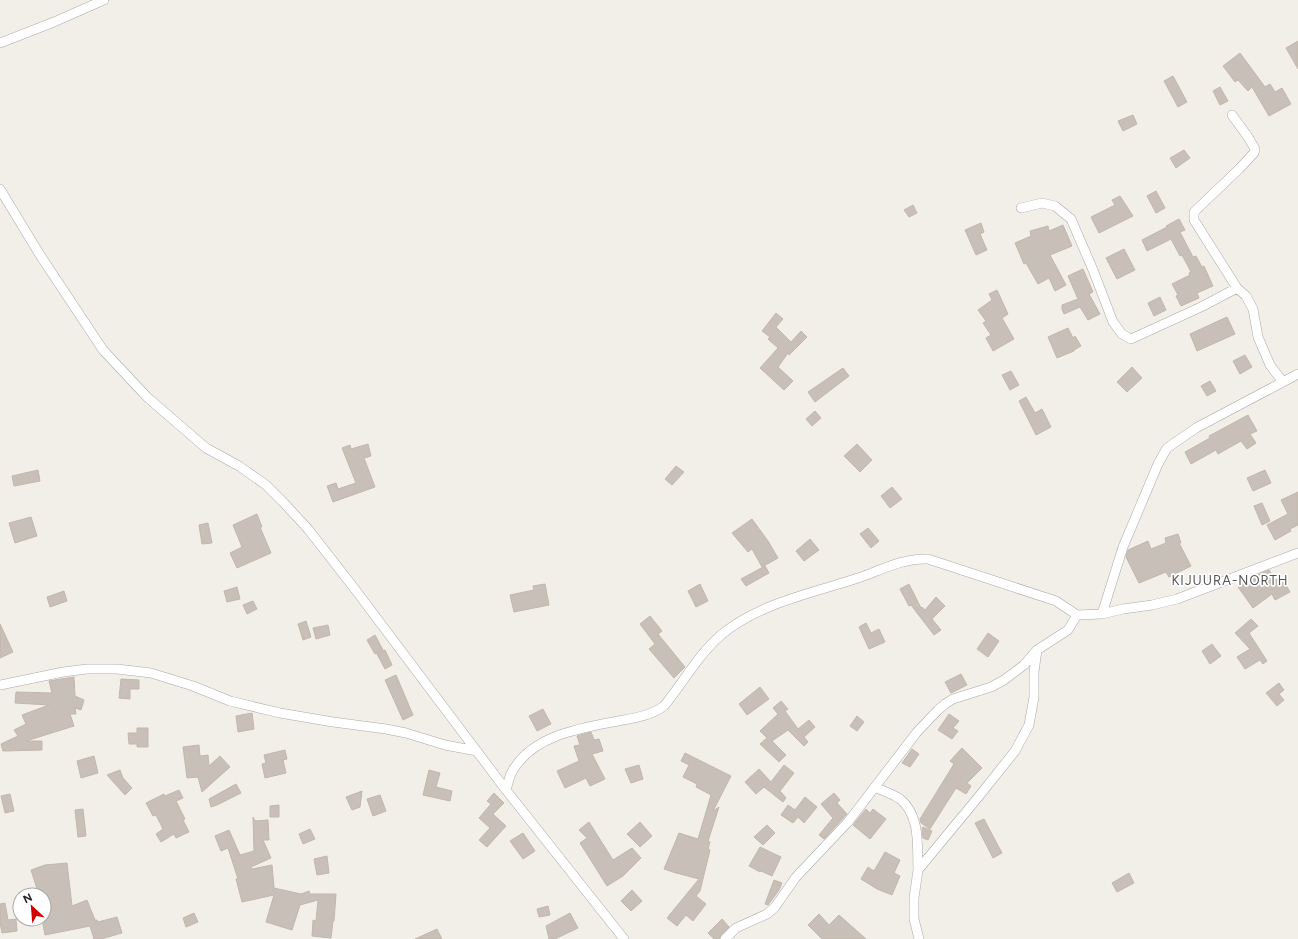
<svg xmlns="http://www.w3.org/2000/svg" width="1298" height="939" font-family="Figtree,sans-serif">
<rect width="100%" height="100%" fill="#f2efe9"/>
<path fill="#c7bfb8" stroke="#c4b6ab" d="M 1298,41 L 1298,69 L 1286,48 Z
M 1240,53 L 1265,87 L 1270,84 L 1275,92 L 1282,88 L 1291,104 L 1269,116 L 1252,87 L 1248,91 L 1238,80 L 1235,82 L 1223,66 Z
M 1173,76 L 1187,102 L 1178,107 L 1164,81 Z
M 1220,87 L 1228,101 L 1220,105 L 1213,91 Z
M 1133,115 L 1137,124 L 1123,131 L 1118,121 Z
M 1184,150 L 1190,158 L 1176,168 L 1170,158 Z
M 1156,191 L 1165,208 L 1156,213 L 1147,196 Z
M 1120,196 L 1133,216 L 1099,233 L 1091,217 L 1115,205 L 1112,200 Z
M 913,205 L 917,213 L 909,217 L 904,210 Z
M 1179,219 L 1185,230 L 1180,232 L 1193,257 L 1196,256 L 1202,267 L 1204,266 L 1213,286 L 1197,293 L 1199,298 L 1181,306 L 1176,296 L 1178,295 L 1172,284 L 1190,275 L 1189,273 L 1191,272 L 1182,255 L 1180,256 L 1171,239 L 1147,251 L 1142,240 L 1167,227 L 1166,226 Z
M 981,223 L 984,232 L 980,234 L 987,250 L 976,255 L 965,230 Z
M 1063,225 L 1072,246 L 1050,255 L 1066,285 L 1055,291 L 1049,278 L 1038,284 L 1026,263 L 1024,264 L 1015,243 L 1031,236 L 1030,231 L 1048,226 L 1049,231 Z
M 1124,249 L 1135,270 L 1117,279 L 1106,258 Z
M 1083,269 L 1093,292 L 1089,294 L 1100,314 L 1088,320 L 1080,307 L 1064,314 L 1062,309 L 1062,305 L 1078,299 L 1068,276 Z
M 997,290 L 1008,314 L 1002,318 L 1014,339 L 993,351 L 986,338 L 991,335 L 983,323 L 986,321 L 978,310 L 992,300 L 989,294 Z
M 1160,297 L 1166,310 L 1154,316 L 1148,303 Z
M 776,313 L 783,319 L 776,327 L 791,342 L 801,331 L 807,337 L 789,355 L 788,353 L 778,367 L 793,381 L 784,390 L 760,368 L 778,348 L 768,339 L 770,337 L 762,331 Z
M 1227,317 L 1235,334 L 1197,351 L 1190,334 Z
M 1068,328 L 1073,338 L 1075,336 L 1081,346 L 1074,350 L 1074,351 L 1057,358 L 1048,337 Z
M 1245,355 L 1252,367 L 1240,374 L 1233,361 Z
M 1132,367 L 1142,378 L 1127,392 L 1117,382 Z
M 843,368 L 849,376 L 815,402 L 808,392 Z
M 1011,371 L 1019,385 L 1010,390 L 1002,375 Z
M 1210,381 L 1216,391 L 1207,396 L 1201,386 Z
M 1026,397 L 1035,413 L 1042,409 L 1051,427 L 1036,435 L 1019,401 Z
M 815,411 L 821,418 L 812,426 L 806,419 Z
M 1248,415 L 1257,431 L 1250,434 L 1256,443 L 1247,449 L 1241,441 L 1218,454 L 1216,450 L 1191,464 L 1185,452 L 1210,438 L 1209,436 Z
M 368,444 L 371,456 L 364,458 L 375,487 L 333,502 L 327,486 L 336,483 L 338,489 L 356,483 L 342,448 L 350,445 L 351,449 Z
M 857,444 L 872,460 L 860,472 L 844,456 Z
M 676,466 L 684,472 L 672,485 L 665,479 Z
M 38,470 L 40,481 L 14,486 L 12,476 Z
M 1265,470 L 1271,483 L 1253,491 L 1247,478 Z
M 892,487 L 902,499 L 890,508 L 881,496 Z
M 1298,492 L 1298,525 L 1290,529 L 1291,531 L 1275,540 L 1267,525 L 1288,514 L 1281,500 Z
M 1262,503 L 1270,521 L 1262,525 L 1254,506 Z
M 257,514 L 262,527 L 260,527 L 271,553 L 237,568 L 230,553 L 242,547 L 233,525 Z
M 31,517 L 37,536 L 15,543 L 9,523 Z
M 752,519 L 768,541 L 778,558 L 762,567 L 752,549 L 748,552 L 732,533 Z
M 208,523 L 212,543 L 202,544 L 199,525 Z
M 868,528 L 879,541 L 871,548 L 860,534 Z
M 1178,534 L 1181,543 L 1179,543 L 1191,566 L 1169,577 L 1166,572 L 1139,583 L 1126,557 L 1128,550 L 1148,541 L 1151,549 L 1166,543 L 1165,538 Z
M 810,539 L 819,550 L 804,561 L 796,551 Z
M 765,566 L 769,573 L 746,586 L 741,579 Z
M 1269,570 L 1276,580 L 1281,576 L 1290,592 L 1275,600 L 1272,594 L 1253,608 L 1238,587 L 1252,577 Z
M 545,584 L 549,605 L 514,612 L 510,595 L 534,590 L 533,586 Z
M 700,584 L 708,601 L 696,607 L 688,591 Z
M 909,584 L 921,608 L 922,607 L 925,610 L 936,597 L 945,606 L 932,619 L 941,630 L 934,635 L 911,605 L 909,606 L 900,589 Z
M 237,587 L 240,599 L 227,602 L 224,591 Z
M 64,591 L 67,601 L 50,607 L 47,597 Z
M 253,601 L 257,609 L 247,614 L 243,605 Z
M 650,616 L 662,631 L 658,634 L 685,667 L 674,678 L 649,649 L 655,644 L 640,624 Z
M 1251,619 L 1258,626 L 1249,633 L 1267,661 L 1263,664 L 1260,660 L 1245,669 L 1237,657 L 1250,649 L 1235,633 Z
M 306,621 L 311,637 L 303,640 L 298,624 Z
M 866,623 L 871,633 L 879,629 L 885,642 L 869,649 L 859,627 Z
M 0,624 L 13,652 L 0,658 Z
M 328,625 L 330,635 L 316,639 L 313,628 Z
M 988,633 L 999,641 L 988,657 L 977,649 Z
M 375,635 L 383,650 L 375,654 L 367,640 Z
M 1212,644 L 1221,656 L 1210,664 L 1202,651 Z
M 385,650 L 392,665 L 385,669 L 377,654 Z
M 961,674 L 967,685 L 951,693 L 945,682 Z
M 396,675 L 413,715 L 403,720 L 385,680 Z
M 74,677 L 75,696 L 84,700 L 81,710 L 75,708 L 76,714 L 70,714 L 74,726 L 26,741 L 42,741 L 42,750 L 3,751 L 1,744 L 18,736 L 14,730 L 26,724 L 22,715 L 49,705 L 15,703 L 16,692 L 52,693 L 49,681 Z
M 121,679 L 139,680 L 139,689 L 130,689 L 130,699 L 119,698 Z
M 1279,683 L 1284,690 L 1279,694 L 1284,700 L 1277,706 L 1266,693 Z
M 760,687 L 769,699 L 747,715 L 739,704 Z
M 781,701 L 788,709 L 785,711 L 798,729 L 809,720 L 815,727 L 804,737 L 808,742 L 804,746 L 788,730 L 772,741 L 786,755 L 779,762 L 760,744 L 767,738 L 760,731 L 778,714 L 773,708 Z
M 543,709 L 551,724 L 537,731 L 529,716 Z
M 252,713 L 254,729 L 238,732 L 236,716 Z
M 949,714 L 959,721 L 953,728 L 958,731 L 952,739 L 938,730 Z
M 857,716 L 864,722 L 857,731 L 850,726 Z
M 137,728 L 148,728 L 148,747 L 137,747 L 137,744 L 129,744 L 128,733 L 137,733 Z
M 591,732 L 594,740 L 599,739 L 603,751 L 592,754 L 605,779 L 590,786 L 586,778 L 565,788 L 557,771 L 579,761 L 574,746 L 580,745 L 577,736 Z
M 199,745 L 200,756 L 208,755 L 209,766 L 220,756 L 230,767 L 202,792 L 198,777 L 187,778 L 183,747 Z
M 962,748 L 982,768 L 967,783 L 971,786 L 966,794 L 956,788 L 930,829 L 921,823 L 920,819 L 954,764 L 950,761 Z
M 912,749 L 919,754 L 910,767 L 902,763 Z
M 285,750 L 287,759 L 283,760 L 286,773 L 265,778 L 262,764 L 266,763 L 264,755 Z
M 685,753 L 731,776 L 713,811 L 719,807 L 708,841 L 710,842 L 708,849 L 710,850 L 700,891 L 696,896 L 706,904 L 693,921 L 686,915 L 677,926 L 667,918 L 699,879 L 676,873 L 664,869 L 679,833 L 698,839 L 711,795 L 696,787 L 697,784 L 683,777 L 689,765 L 681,761 Z
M 94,756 L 98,773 L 81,778 L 77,761 Z
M 639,765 L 643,779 L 631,783 L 625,769 Z
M 784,765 L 794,773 L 780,791 L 786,798 L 783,802 L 764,787 L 756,794 L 745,782 L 759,769 L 771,782 Z
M 120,770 L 123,778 L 132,788 L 125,795 L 107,775 Z
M 429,770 L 440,773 L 436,787 L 452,791 L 450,801 L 423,795 Z
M 236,784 L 241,793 L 217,805 L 211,807 L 209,799 Z
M 179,790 L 183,798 L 176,801 L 185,819 L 183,820 L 189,832 L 176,838 L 174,834 L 161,842 L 156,834 L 163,829 L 156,815 L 153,816 L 146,803 L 164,794 L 165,796 Z
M 362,791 L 360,807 L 352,810 L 346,797 Z
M 494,793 L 504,803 L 493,814 L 506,826 L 487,847 L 479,840 L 490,828 L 479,818 L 491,804 L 487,801 Z
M 834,793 L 840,800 L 837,803 L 847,814 L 824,839 L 819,835 L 833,818 L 821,804 Z
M 10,794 L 14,811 L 5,813 L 1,796 Z
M 380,795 L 386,811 L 373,816 L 367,799 Z
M 805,797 L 817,807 L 804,823 L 798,817 L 793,823 L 781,815 L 788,805 L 795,810 Z
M 279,805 L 279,817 L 270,817 L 270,806 Z
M 83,809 L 86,836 L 78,837 L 75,810 Z
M 866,809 L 870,813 L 873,809 L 886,819 L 870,839 L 853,825 Z
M 253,817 L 255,821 L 268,820 L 269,840 L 263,840 L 271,858 L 251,867 L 252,869 L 272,865 L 274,888 L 301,894 L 309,891 L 310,894 L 336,894 L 334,921 L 333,921 L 331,938 L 312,936 L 313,920 L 316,921 L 318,900 L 300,905 L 292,930 L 266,922 L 274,895 L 242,902 L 236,879 L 238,879 L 228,848 L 221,851 L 215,836 L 229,830 L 240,855 L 254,851 Z
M 984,819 L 1002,853 L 993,858 L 975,823 Z
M 589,822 L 613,860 L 632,848 L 641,858 L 623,876 L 607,886 L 580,843 L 587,838 L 579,830 Z
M 640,822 L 652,836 L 640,847 L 627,834 Z
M 767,825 L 775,833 L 763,845 L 754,837 Z
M 923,827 L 932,831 L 928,840 L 923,838 L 922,829 Z
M 310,829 L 315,839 L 303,844 L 299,834 Z
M 523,833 L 535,851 L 523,859 L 510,841 Z
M 760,847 L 781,857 L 772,876 L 761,871 L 760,872 L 749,866 Z
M 885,852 L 900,860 L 894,873 L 900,876 L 892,895 L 877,889 L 861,879 L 868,867 L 874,871 Z
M 327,856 L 329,873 L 317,875 L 314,859 Z
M 67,863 L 72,906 L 87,900 L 95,920 L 97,920 L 98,922 L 117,917 L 122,933 L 101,939 L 94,939 L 90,926 L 45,935 L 42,919 L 44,919 L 44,895 L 39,895 L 31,870 L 45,865 Z
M 1129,873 L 1134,883 L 1117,892 L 1112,883 Z
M 774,880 L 782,883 L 779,890 L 768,905 L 765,904 Z
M 632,890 L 642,901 L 631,911 L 621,901 Z
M 5,903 L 8,920 L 16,919 L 17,931 L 2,933 L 0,923 L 0,904 Z
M 548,906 L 550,915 L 539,917 L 537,909 Z
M 194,913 L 198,922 L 186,927 L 183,918 Z
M 570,913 L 578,928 L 555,939 L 549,939 L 546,926 Z
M 819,914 L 829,925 L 839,915 L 866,939 L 822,939 L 808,925 Z
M 722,919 L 729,927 L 721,935 L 719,939 L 714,939 L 708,933 Z
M 437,929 L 442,939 L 415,939 Z"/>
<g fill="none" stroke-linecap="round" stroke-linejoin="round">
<g stroke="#a9a9a9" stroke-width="10">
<path id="street" d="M 0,43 L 54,22 L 104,0
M 1232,115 L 1248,137 L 1255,149 L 1254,153 L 1239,169 L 1194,212 L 1194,220 L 1237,288 L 1246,296 L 1253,309 L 1258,337 L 1270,365 L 1283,382
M 0,189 L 40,255 L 103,350 L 147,397 L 206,448 L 239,466 L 266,485 L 284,503 L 308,529 L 354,588 L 506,790 L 624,939
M 1021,208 L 1042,203 L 1055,206 L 1071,219 L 1093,270 L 1113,322 L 1122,334 L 1131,339 L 1201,307 L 1237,288
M 1102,614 L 1123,547 L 1158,464 L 1167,448 L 1196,428 L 1298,374
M 0,685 L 63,672 L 87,669 L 117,669 L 151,673 L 193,686 L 230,701 L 280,713 L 333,722 L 386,729 L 406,733 L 445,745 L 477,751
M 875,787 C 883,791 893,794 900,799 C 921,816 917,847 918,870
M 506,790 C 508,784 509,776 513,770 C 534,735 581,728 618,721 C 634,718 650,716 664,706 C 683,683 698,655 721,635 C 761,602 814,593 861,577 C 883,569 904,558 928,559 L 1056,601 L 1077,615
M 725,939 L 736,928 L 767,914 L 775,907 L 796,877 L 848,822 L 917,732 L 938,710 L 945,704 L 953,699 L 991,687 L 1004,680 L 1024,665 L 1037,650
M 919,939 L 914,919 L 914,898 L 918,870 L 980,795 L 1015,751 L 1029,725 L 1034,697 L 1034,672 L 1037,650 L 1068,630 L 1077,615 L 1102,614 L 1123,609 L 1152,605 L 1177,599 L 1298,553"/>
</g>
<use href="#street" stroke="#fff" stroke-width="9"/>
</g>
<g text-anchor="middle" stroke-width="3.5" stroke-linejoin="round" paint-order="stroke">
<g font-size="13" letter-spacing="1" fill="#555" stroke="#fff">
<text x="1230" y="585">KIJUURA-NORTH</text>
</g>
</g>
<g transform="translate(32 907) rotate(334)"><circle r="19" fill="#ffffff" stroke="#a7a7a7"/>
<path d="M0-3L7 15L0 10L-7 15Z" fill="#d40000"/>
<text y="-6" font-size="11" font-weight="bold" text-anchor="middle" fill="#222222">N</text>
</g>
</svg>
